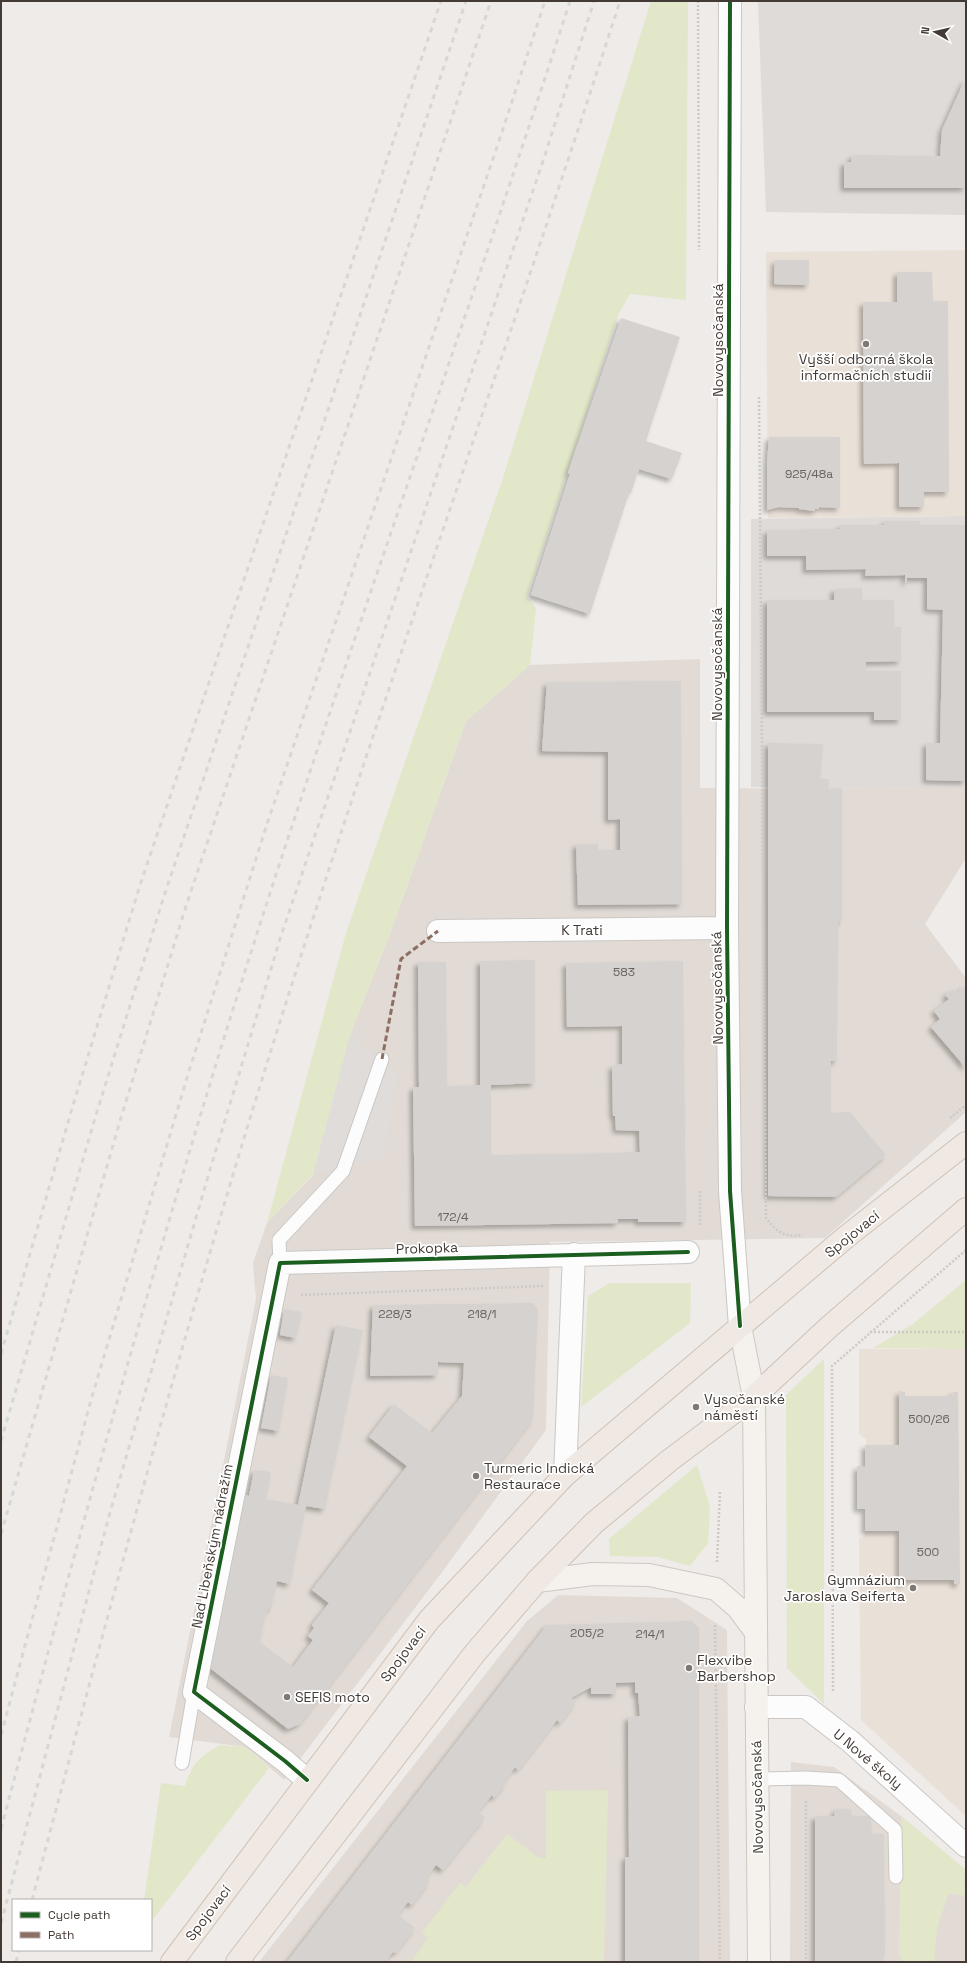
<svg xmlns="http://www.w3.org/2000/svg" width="967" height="1963" font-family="'Space Grotesk',sans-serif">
<defs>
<filter id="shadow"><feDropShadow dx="-3.5" dy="3.5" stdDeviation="2" flood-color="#0004"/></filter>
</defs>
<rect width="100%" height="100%" fill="#eeebe8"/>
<path fill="#e2dbd5" d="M 700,659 L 700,788 L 828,789 L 966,786 L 966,858 L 925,924 L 966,978 L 966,1112 L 825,1238 L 550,1242 L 546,1430 L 437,1579 L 284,1780 L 246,1747 L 169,1737 L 256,1299 L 253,1263 L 267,1223 L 314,1174 L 350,1035 L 391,931 L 466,721 L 530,665 Z
M 558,1595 L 677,1598 L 727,1630 L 730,1962 L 259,1962 L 527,1621 Z
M 791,1762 L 834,1767 L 901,1816 L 966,1870 L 966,1962 L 790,1962 Z"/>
<path fill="#dfdbd8" d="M 758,1 L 966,1 L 966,215 L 766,212 Z
M 966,516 L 966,786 L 828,789 L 751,787 L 751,519 Z"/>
<path fill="#e9e0d7" d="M 966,250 L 966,516 L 768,518 L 766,252 Z
M 859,1349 L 966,1349 L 966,1816 L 861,1720 L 859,1539 L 865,1536 L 865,1509 L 857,1509 L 857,1466 L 865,1466 L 866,1439 L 859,1434 Z"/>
<path fill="#e2e7c9" d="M 651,1 L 688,1 L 686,300 L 630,294 L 618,315 L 527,597 L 536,608 L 530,665 L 466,721 L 391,931 L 350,1035 L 313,1174 L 267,1223 L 346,933 L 502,481 Z
M 966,1280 L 966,1349 L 873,1348 L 913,1324 Z
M 610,1283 L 691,1283 L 690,1323 L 581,1407 L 588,1296 Z
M 824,1359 L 824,1704 L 787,1668 L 786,1395 Z
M 697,1465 L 710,1507 L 708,1543 L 690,1566 L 658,1557 L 610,1556 L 609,1539 Z
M 220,1745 L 246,1747 L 269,1768 L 151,1922 L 151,1900 L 144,1900 L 161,1783 L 185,1786 C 192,1764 200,1756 220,1745 Z
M 608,1790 L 604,1962 L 411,1962 L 428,1938 L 422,1933 L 460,1883 L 466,1887 L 507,1834 L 539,1858 L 546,1858 L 546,1791 Z
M 901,1816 L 966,1870 L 966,1896 L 949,1893 L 937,1928 L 934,1962 L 903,1962 L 899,1955 Z"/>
<path fill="#dfdcd9" d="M 350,1035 L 398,1074 L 383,1157 L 313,1174 Z"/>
<path fill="#d6d2cf" filter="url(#shadow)" d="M 966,77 L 966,188 L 844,188 L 844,162 L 851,162 L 852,155 L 940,156 L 942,130 Z
M 775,260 L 809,260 L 809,285 L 774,284 Z
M 897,272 L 932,272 L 933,301 L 948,301 L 949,492 L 924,492 L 924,507 L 899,507 L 899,463 L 864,464 L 863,302 L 897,302 Z
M 621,318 L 680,337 L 646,441 L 682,453 L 672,479 L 639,469 L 631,493 L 629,493 L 590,614 L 531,595 L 570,474 L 568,473 Z
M 769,437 L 840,437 L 840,508 L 819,507 L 819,509 L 815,509 L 815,511 L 799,509 L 799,508 L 779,507 L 767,510 L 767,463 Z
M 884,521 L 920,521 L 920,525 L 966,525 L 966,781 L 926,780 L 926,743 L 940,743 L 943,610 L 927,609 L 927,578 L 907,578 L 907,583 L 905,583 L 905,575 L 865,576 L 866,569 L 806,570 L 806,556 L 767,556 L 767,530 L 840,529 L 840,525 L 884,525 Z
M 862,588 L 862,600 L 894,600 L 894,627 L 901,627 L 901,661 L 866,662 L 866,671 L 901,671 L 901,720 L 874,720 L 874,712 L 767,712 L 767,600 L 834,600 L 834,589 Z
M 681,681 L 682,904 L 578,905 L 576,844 L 598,844 L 598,850 L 620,850 L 620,819 L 608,820 L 608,752 L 542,751 L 547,682 Z
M 768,743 L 823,744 L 820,779 L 829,779 L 828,789 L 842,788 L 842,921 L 838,922 L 837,1061 L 831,1061 L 831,1113 L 850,1112 L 886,1155 L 836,1197 L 768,1196 Z
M 535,960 L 535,1083 L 491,1085 L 491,1155 L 624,1153 L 623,1152 L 640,1152 L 639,1131 L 616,1130 L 615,1116 L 613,1116 L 612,1066 L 622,1064 L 622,1026 L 567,1027 L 566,963 L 683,961 L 686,1222 L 638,1222 L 638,1219 L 618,1219 L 618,1223 L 415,1226 L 413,1087 L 419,1087 L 418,962 L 446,962 L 447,1086 L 480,1085 L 480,961 Z
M 966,985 L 966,1068 L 931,1027 L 940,1019 L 934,1011 L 949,999 L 945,995 L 953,989 L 956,993 Z
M 533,1303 L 538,1309 L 533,1419 L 300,1724 L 288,1729 L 210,1668 L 245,1495 L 249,1496 L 254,1470 L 271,1472 L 266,1499 L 298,1505 L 336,1325 L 363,1330 L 325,1509 L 306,1506 L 290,1584 L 277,1581 L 271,1609 L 268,1608 L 265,1618 L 260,1642 L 293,1667 L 313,1640 L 308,1636 L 314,1628 L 312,1625 L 329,1603 L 312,1590 L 407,1466 L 369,1437 L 394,1404 L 432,1433 L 462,1396 L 464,1363 L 438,1362 L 438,1375 L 370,1376 L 373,1305 Z
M 284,1309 L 302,1312 L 296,1338 L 280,1335 Z
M 271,1375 L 288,1378 L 279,1431 L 261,1428 Z
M 899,1391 L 905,1392 L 905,1396 L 952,1396 L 953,1392 L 958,1392 L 960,1584 L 954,1584 L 954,1580 L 905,1580 L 905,1584 L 899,1584 L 899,1531 L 865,1531 L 865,1509 L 857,1509 L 857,1466 L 865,1467 L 865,1445 L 899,1445 Z
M 692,1621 L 699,1628 L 699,1962 L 625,1962 L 625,1857 L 629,1857 L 628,1717 L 640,1716 L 638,1693 L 635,1693 L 635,1682 L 616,1683 L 616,1694 L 591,1694 L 591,1687 L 571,1698 L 576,1702 L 560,1723 L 557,1720 L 518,1770 L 515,1767 L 504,1783 L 506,1784 L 494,1798 L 492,1795 L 478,1812 L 485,1817 L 443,1870 L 436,1865 L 426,1878 L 430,1881 L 412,1905 L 408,1902 L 398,1915 L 415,1928 L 396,1953 L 393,1952 L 385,1962 L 287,1962 L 547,1625 Z
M 836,1809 L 851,1809 L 852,1816 L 871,1816 L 872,1834 L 884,1834 L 885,1955 L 883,1955 L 883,1962 L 815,1962 L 815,1816 L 834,1816 Z"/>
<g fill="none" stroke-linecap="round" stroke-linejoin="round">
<g stroke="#cac7c4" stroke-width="15">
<path id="lane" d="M 280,1263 L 279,1240 L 343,1171 L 382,1059
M 182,1763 L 194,1692
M 756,1779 L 806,1778 L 839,1780 L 895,1830 L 896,1877"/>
</g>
<g stroke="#cac7c4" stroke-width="24">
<path id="street" d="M 730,1 L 727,928 L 730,1191 L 740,1326
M 438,931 L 727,928
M 565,1475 L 574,1254
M 756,1707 L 806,1707 L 850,1741 L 966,1846
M 307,1780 L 285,1761 L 194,1692 L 280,1263 L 688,1252"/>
</g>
<g stroke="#cec7c1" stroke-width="24">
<path id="secondary" d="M 740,1326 L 754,1397 L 759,1962
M 537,1581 L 593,1574 L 649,1575 L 716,1589 L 738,1608 L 755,1631"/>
</g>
<g stroke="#cfc2b6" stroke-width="24">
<path id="primary" d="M 172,1962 L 429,1620 L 565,1475 L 846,1237 L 966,1143
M 237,1962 L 475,1653 L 537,1581 L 594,1523 L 670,1460 L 754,1397 L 829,1327 L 966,1209"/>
</g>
<path stroke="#ccc9c7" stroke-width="2.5" stroke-dasharray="2 2" stroke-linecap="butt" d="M 698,1 L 699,250
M 759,397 L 766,1218 C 777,1232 784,1238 803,1235
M 950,1118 L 966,1105
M 700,1191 L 700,1226
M 301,1295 L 544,1286
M 870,1332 L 966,1332
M 717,1562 L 720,1491
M 715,1625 L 720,1962
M 833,1691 L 832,1366 L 966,1250
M 806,1801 L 806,1962"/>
<use href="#lane" stroke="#fcfcfc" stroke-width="13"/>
<use href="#street" stroke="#fcfcfc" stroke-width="22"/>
<use href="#secondary" stroke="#f5f2ee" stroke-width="22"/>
<use href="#primary" stroke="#efe8e3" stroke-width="22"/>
<path stroke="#d8d7d7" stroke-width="3" stroke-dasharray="5 5" stroke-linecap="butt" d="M 1,1354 L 71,1112 L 140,885 L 441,1
M 1,1441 L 95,1118 L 165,893 L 466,1
M 1,1534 L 120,1121 L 186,906 L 491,1
M 1,1735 L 91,1400 L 189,1071 L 267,824 L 498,144 L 545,1
M 1,1829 C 70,1568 141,1308 220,1051 C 329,698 457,352 570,1
M 32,1900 C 113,1594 195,1288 291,987 C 396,657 514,331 620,1
M 1,1923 L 109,1516 L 212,1163 L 281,936 L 544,158 L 594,1
M 16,1962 L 19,1950"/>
<path stroke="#8d6e63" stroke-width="3" stroke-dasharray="6 3" stroke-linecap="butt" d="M 382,1059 L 401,959 L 438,931"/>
<g stroke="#fff" stroke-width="6">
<path id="cycleway" d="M 730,1 L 727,928 L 730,1191 L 740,1326
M 307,1780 L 285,1761 L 194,1692 L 280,1263 L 688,1252"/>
</g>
<use href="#cycleway" stroke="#1b5e20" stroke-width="4"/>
</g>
<g fill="#7f7874" stroke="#fff" stroke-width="1.5">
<circle cx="866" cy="344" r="4"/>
<circle cx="696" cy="1407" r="4"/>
<circle cx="476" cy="1476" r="4"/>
<circle cx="913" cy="1588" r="4"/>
<circle cx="689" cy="1668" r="4"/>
<circle cx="287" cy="1697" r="4"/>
</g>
<g text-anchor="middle" stroke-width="3.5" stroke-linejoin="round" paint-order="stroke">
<g font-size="12" fill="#69625d">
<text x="809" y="478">925/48a</text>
<text x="624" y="976">583</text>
<text x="453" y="1221">172/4</text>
<text x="395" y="1318">228/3</text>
<text x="482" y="1318">218/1</text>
<text x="929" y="1423">500/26</text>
<text x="928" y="1556">500</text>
<text x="587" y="1637">205/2</text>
<text x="650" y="1638">214/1</text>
</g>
<g font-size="14" fill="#433a35" stroke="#fff">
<text transform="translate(718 340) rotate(-90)" y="5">Novovysočanská</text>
<text transform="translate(717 664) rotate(-90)" y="5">Novovysočanská</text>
<text x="582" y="935">K Trati</text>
<text transform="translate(717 988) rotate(-91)" y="5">Novovysočanská</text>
<text transform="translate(852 1234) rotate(-39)" y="5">Spojovací</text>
<text transform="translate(427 1248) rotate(-2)" y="5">Prokopka</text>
<text transform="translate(212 1546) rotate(-79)" y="5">Nad Libeňským nádražím</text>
<text transform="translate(403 1654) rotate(-53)" y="5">Spojovací</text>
<text transform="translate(868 1759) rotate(40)" y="5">U Nové školy</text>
<text transform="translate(757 1797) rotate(-91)" y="5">Novovysočanská</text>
<text transform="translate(208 1913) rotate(-53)" y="5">Spojovací</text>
</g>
<g font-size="14" fill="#433a35" stroke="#fff" text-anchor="start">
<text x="866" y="364" text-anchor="middle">Vyšší odborná škola<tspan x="866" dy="16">informačních studií</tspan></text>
<text x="704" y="1404">Vysočanské<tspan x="704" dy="16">náměstí</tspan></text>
<text x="484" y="1473">Turmeric Indická<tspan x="484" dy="16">Restaurace</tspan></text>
<text x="905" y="1585" text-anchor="end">Gymnázium<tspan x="905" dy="16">Jaroslava Seiferta</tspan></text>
<text x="697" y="1665">Flexvibe<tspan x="697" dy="16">Barbershop</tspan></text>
<text x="295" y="1702">SEFIS moto</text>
</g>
</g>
<rect width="967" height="1963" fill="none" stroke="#433a35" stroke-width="4"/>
<rect x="12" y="1899" width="140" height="52" fill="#ffffff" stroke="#b4b0ae"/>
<rect x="20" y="1912" width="20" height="6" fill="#1b5e20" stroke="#b4b0ae"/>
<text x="48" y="1919" font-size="12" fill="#433a35">Cycle path</text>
<rect x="20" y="1932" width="20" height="6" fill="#8d6e63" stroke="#b4b0ae"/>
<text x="48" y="1939" font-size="12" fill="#433a35">Path</text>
<g transform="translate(935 32) rotate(278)" stroke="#ffffff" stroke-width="3" paint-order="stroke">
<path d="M0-3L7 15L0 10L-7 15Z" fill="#433a35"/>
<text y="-6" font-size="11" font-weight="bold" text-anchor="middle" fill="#433a35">N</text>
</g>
</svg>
